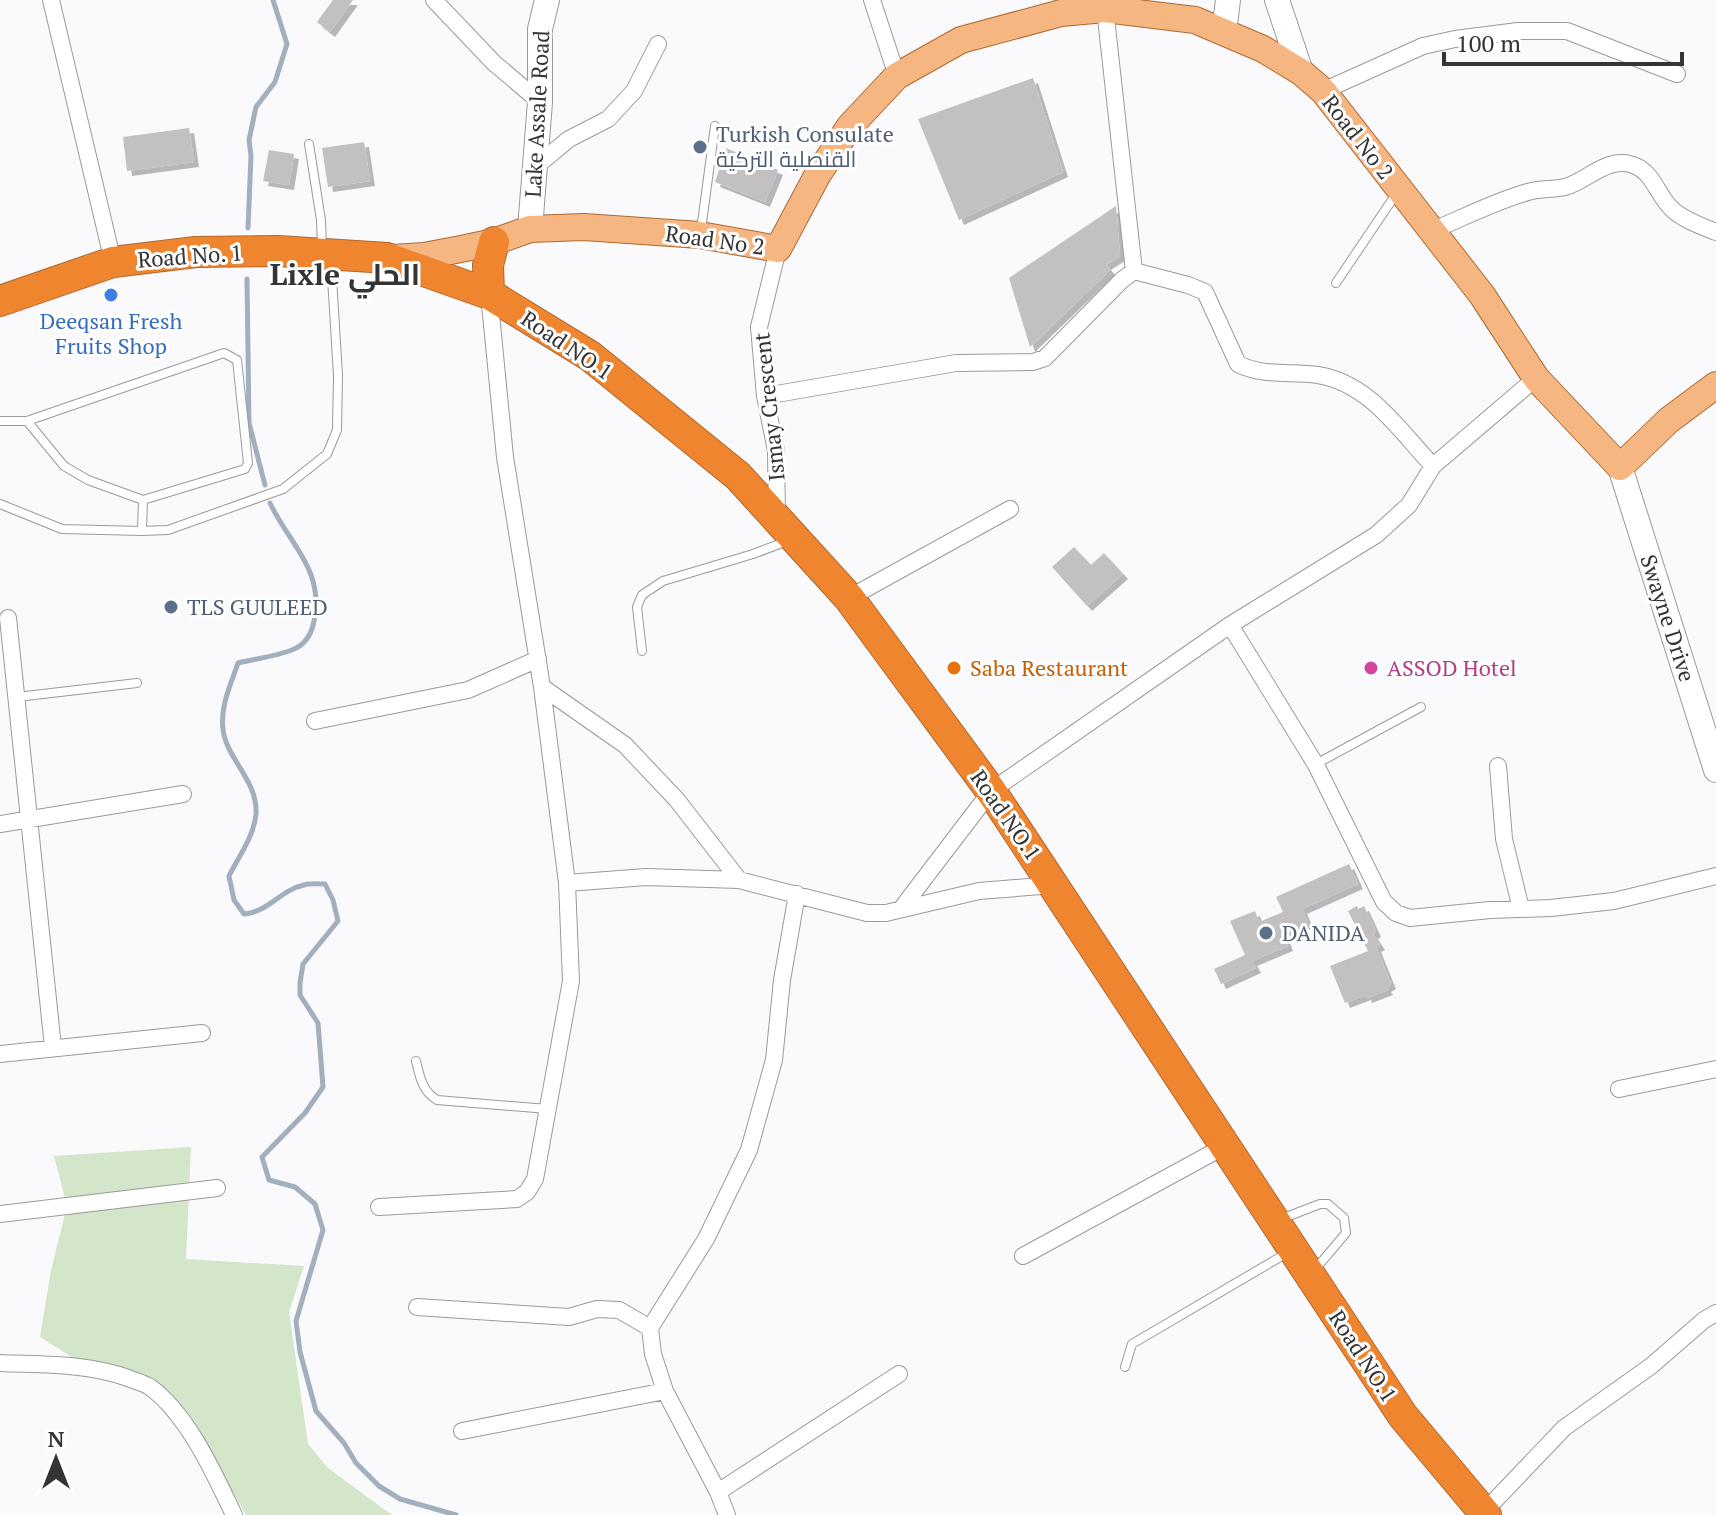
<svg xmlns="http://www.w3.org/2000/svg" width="1716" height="1515" font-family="'PT Serif',Cairo,serif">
<defs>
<filter id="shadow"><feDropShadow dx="5" dy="5" stdDeviation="0" flood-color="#0004"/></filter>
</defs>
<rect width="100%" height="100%" fill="#fafafd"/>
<path fill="#d3e6c9" d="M 191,1147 L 186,1259 L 304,1266 L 289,1312 L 308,1444 L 328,1468 L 392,1515 L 246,1515 L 224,1476 L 158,1384 L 89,1368 L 40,1337 L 51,1270 L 67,1206 L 54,1156 Z"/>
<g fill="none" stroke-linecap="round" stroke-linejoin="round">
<path stroke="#a2afbe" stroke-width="5" d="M 248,228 L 251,156 L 249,140 L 256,107 L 275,82 L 287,44 L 273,0
M 247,279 L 249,423 L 265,485
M 270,503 C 289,544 325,570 314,621 C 312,632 308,641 298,647 C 286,655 253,659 238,663 C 231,684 220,706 223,729 C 226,759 258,780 256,814 C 254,836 239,856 229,876 L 234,900 L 244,914 C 269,912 280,890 304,885 C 311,883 319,884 325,884 L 333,900 L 338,921 L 303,964 L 300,983 L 300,995 L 318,1023 L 323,1087 L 305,1113 L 262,1157 L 269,1180 L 295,1187 L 315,1204 L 323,1230 L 296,1321 L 300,1352 L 316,1411 L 344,1443 L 356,1463 L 379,1486 L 400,1499 L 456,1515"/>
</g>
<path fill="#c2c0c0" filter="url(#shadow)" d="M 333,0 L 353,0 L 330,32 L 317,22 Z
M 1033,78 L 1063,172 L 959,220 L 918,119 Z
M 189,128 L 194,162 L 127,171 L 123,137 Z
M 364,142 L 370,181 L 328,187 L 322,148 Z
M 726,148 L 778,170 L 765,202 L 715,182 Z
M 269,150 L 294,154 L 289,185 L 263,181 Z
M 1116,206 L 1120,256 L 1106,265 L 1110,270 L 1030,347 L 1009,278 Z
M 1074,547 L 1091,565 L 1104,553 L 1123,574 L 1087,606 L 1052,567 Z
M 1349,864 L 1358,884 L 1302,909 L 1308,923 L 1284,935 L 1288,946 L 1252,961 L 1256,968 L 1221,984 L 1214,969 L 1245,955 L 1230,921 L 1255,911 L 1259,922 L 1283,912 L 1276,897 Z
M 1357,906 L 1358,909 L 1364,906 L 1376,932 L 1373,934 L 1380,945 L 1374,948 L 1376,947 L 1391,984 L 1386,987 L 1388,990 L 1367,998 L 1366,995 L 1345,1003 L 1330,966 L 1368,951 L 1348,911 Z"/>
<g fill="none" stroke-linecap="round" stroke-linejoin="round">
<g stroke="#9a999c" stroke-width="10">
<path id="lane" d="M 309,144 L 321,220 L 322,250
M 701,230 L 715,126
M 1336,283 L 1396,194
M 0,421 L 27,421 L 224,353 L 237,360 L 248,463 L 245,469 L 143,500 L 88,480 L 64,466 L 27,421
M 0,504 L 62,529 L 142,531 L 168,530 L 283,489 L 327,454 L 337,430 L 338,376 L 331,261
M 142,531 L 143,500
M 642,651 L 637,607 L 642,595 L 663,581 L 753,554 L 790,540
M 17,697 L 137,683
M 1316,764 L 1421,707
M 416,1061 C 420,1077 422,1091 437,1100 L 548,1109
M 1281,1219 L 1320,1204 L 1328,1204 L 1344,1218 L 1346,1233 L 1313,1272
M 1125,1367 L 1132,1344 L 1287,1253"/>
</g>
<g stroke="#9a999c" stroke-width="18">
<path id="street" d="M 51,0 L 113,262
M 434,0 L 494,63 L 540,102
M 872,0 L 897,76
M 1105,9 L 1134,271
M 1323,91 L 1423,46 L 1455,39 L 1518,31 L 1567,31 L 1677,74
M 535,167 L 569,139 L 608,119 L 634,91 L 658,44
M 1431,231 C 1463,218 1495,201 1528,192 C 1540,188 1553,190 1565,187 C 1588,181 1606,156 1633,165 C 1654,172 1657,196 1673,210 C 1684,220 1701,226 1716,232
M 765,396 L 956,363 L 1033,362 L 1045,358 L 1122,280 L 1134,271 L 1188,285 L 1205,292 L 1238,364 C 1264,377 1291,371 1318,375 C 1369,383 1400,431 1433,466
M 777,516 L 776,451 L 765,396 L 759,327 L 778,249
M 849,598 L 1010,509
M 8,618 L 53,1047
M 1230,625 L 1316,765 L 1384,902 L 1396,913 L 1410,918 L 1490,910 L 1551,908 L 1614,901 L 1716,876
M 542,687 L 625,745 L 677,800 L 739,880
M 315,721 L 468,690 L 538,659
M 1498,766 L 1504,839 L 1521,909
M 0,824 L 183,794
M 567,883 L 646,877 L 739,880 L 867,913 L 886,913 L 979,891 L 1054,885
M 901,909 L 991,791 L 1230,625 L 1376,535 L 1409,505 L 1433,466 L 1536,378
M 0,1054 L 202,1033
M 1619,1089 L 1716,1069
M 379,1207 L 517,1199 L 527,1192 L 535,1179 L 571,981 L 567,883 L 542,687 L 505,457 L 489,294
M 0,1214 L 217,1188
M 1023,1256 L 1225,1146
M 417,1307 L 569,1317 L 597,1309 L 619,1310 L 650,1328
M 0,1363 C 43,1365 86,1363 128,1378 C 135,1381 144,1383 150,1387 C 188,1415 214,1473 234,1515
M 462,1431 L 665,1391
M 718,1492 L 899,1374
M 1482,1514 L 1564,1428 L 1651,1366 L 1704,1320 L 1716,1313
M 727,1515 L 718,1492 L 665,1391 L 653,1354 L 650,1328 L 706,1239 L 749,1150 L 774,1060 L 782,980 L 797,894"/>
</g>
<g stroke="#9a999c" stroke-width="26">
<path id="secondary" d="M 1277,0 L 1301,72
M 1224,32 L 1228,0
M 530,229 L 540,102 L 540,29 L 547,0
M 1620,467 L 1716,770"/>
</g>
<g stroke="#ae6930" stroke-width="28">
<path id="primary" d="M 392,258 L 424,256 L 461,249 L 494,242 L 530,229 L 584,227 L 700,235 L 778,249 L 818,174 L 850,126 L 897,76 L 961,40 L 1061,13 L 1105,9 L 1195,20 L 1263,49 L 1301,72 L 1323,91 L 1482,295 L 1536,378 L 1620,467 L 1669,420 L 1716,385"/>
</g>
<g stroke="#ae6930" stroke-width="32">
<path id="highway" d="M 489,294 L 488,265 L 494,242
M 0,301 L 113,262 L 196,252 L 278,251 L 387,258 L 489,294 L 590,356 L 738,476 L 849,598 L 991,791 L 1403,1416 L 1486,1515"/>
</g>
<use href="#lane" stroke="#fff" stroke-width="8"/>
<use href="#street" stroke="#fff" stroke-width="16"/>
<use href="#secondary" stroke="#fff" stroke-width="24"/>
<use href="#primary" stroke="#f5b682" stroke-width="26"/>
<use href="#highway" stroke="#ef852e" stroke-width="30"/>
</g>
<g fill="#5c6f8a" stroke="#fff" stroke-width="3">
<circle cx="700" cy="147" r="8"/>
<circle cx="171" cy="607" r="8"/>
<circle cx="1266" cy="933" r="8"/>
</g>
<circle fill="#3f7fe0" stroke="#fff" stroke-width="3" cx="111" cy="295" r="8"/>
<circle fill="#e8710a" stroke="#fff" stroke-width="3" cx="954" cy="668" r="8"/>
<circle fill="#d1479c" stroke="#fff" stroke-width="3" cx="1371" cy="668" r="8"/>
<g text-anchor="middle" stroke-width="6" stroke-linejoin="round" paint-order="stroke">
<g font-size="22" fill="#343434" stroke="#fff">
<text transform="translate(537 114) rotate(-87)" y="8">Lake Assale Road</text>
<text transform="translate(1358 137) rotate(52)" y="8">Road No 2</text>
<text transform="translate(715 240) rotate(8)" y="8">Road No 2</text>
<text transform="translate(190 256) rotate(-4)" y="8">Road No. 1</text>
<text transform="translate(567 345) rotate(34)" y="8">Road NO.1</text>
<text transform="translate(769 407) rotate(-96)" y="8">Ismay Crescent</text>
<text transform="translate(1668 618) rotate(72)" y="8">Swayne Drive</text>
<text transform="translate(1006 815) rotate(55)" y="8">Road NO.1</text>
<text transform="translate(1363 1356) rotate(57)" y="8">Road NO.1</text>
</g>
<g font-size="22" fill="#4e5e75" stroke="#fff" text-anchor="start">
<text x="716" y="142">Turkish Consulate<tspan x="716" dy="25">القنصلية التركية</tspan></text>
<text x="187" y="615">TLS GUULEED</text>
<text x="1282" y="941">DANIDA</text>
</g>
<g font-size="22" fill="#366cbe" stroke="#fff">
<text x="111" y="329">Deeqsan Fresh<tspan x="111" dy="25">Fruits Shop</tspan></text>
</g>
<g font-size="22" fill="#c56008" stroke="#fff" text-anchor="start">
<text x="970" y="676">Saba Restaurant</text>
</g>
<g font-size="22" fill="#b23c85" stroke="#fff" text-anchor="start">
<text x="1387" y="676">ASSOD Hotel</text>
</g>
<g font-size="30" font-weight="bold" fill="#343434" stroke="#fff">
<text x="345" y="285">Lixle الحلي</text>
</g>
</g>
<g transform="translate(56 1459)" stroke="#ffffff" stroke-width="6" paint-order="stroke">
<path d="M0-6L14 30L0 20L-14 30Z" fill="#343434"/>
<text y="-12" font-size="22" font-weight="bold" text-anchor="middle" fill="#343434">N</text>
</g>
<path d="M1444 52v12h238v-12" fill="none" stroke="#343434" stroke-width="4"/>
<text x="1456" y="52" font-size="24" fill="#343434" stroke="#ffffff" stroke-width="6" paint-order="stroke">100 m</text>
</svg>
